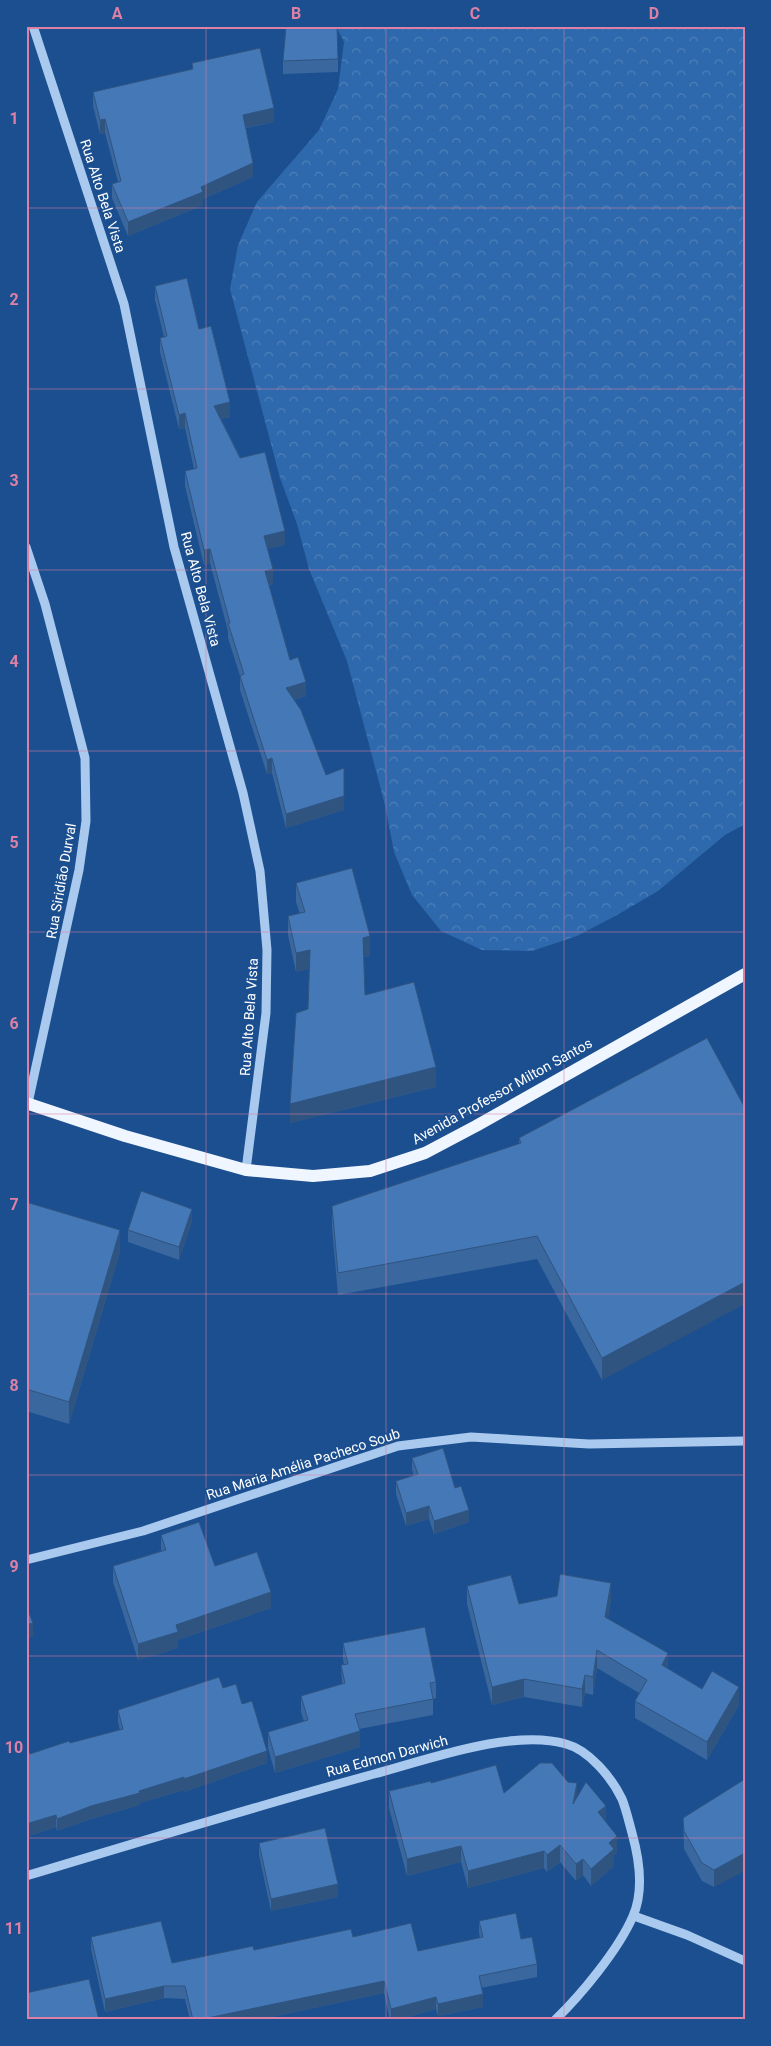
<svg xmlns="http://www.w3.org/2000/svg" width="771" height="2046" font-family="Roboto,sans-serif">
<defs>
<pattern id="forest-crowns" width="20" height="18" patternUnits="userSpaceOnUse" patternTransform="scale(1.25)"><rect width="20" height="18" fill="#2e69ad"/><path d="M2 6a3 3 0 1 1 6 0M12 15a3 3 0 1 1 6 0" fill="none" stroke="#4d80b9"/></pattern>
</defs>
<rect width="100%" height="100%" fill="#1b4f8f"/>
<path fill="url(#forest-crowns)" d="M 336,26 L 745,26 L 745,824 L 725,835 L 658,891 L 617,915 L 577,936 L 532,951 L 482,950 L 441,931 L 412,895 L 394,852 L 385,805 L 347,661 L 309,569 L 297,524 L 280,478 L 230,289 L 238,245 L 257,202 L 319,130 L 338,89 L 344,42 Z"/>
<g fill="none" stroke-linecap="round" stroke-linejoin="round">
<path stroke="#a9c9ee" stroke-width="9" d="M 33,26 L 124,304 L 174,547 L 243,793 L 260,871 L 267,950 L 266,1013 L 246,1170
M 26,547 L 45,604 L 85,758 L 86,821 L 79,870 L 28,1103
M 26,1560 L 143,1531 L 398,1446 L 471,1437 L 589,1444 L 745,1441
M 26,1876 C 142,1841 257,1806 374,1774 C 427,1760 513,1728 566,1744 C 589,1750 612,1778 622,1799 C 626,1809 629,1822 632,1833 C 639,1858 644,1891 633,1916 C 619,1949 581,1995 555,2020
M 634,1916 L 687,1935 L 745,1961"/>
<path stroke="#f0f6ff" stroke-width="12" d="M 26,1103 L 125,1136 L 246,1170 L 313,1176 L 370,1171 L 425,1153 L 476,1126 L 745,974"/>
</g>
<path fill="#3a679d" d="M 338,59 L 338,72 L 283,74 L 283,61 Z
M 192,63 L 274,122 L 246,128 L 253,177 L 203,199 L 203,205 L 128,236 L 112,198 L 112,184 L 118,182 L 105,133 L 100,134 L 93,106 L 93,92 L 192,69 Z
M 155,286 L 199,329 L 230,417 L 221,419 L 285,545 L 267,549 L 273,584 L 269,585 L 290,660 L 306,696 L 294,700 L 326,775 L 344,768 L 344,810 L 286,828 L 272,773 L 267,774 L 240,690 L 240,676 L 228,638 L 228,631 L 210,563 L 204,565 L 185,486 L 185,471 L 194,469 L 185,428 L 179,429 L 160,352 L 160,338 L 164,337 L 155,300 Z
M 296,883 L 370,956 L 363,957 L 365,995 L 436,1087 L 290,1123 L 308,1009 L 309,969 L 296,972 L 288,935 L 288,916 L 300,914 L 296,902 Z
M 707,1038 L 602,1380 L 537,1259 L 338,1295 L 332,1228 L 332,1206 L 519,1144 L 519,1138 Z
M 26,1202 L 120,1252 L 69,1424 L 26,1411 Z
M 192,1221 L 179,1260 L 128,1242 L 128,1230 Z
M 412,1458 L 455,1488 L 469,1522 L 434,1534 L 429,1519 L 406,1526 L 396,1494 L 396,1481 L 414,1476 L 412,1470 Z
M 161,1535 L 215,1566 L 271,1608 L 178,1640 L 178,1648 L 138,1660 L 113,1582 L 113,1566 L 161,1551 Z
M 467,1586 L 519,1604 L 611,1600 L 608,1618 L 668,1669 L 702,1689 L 739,1705 L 707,1760 L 635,1718 L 635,1701 L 639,1693 L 597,1668 L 593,1695 L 585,1693 L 582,1707 L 524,1697 L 492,1705 L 467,1604 Z
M 343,1643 L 436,1682 L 436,1698 L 433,1699 L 433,1715 L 359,1729 L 360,1747 L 275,1773 L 268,1748 L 268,1732 L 304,1722 L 301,1712 L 301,1696 L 342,1684 L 341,1665 L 344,1665 L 343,1659 Z
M 223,1688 L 242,1704 L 267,1763 L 184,1792 L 184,1790 L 140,1803 L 140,1805 L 91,1819 L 57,1831 L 56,1827 L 26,1837 L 26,1742 L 30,1754 L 120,1730 L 118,1722 L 118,1710 Z
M 745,1779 L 714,1887 L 702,1881 L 684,1849 L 683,1818 Z
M 431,1783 L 504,1793 L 606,1822 L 617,1853 L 614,1855 L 614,1866 L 591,1886 L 583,1875 L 576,1881 L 560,1862 L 547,1872 L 544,1868 L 468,1888 L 461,1862 L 407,1876 L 389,1808 L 389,1791 Z
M 259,1843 L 338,1897 L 271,1911 L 259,1855 Z
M 479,1921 L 521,1939 L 537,1964 L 537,1977 L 481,1988 L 483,2007 L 438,2016 L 436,2009 L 397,2020 L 390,2020 L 384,1993 L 258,2020 L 190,2020 L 185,1999 L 164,1998 L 105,2012 L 91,1949 L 91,1937 L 172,1963 L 254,1950 L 353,1937 L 418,1951 L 480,1938 L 479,1933 Z"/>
<path fill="#305480" d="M 274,108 L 274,122 L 243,128 L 243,115 Z
M 105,119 L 105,133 L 100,134 L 100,120 Z
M 253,163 L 253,177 L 203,199 L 203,205 L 128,236 L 128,222 L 201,187 Z
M 230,402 L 230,417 L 214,421 L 214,406 Z
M 185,413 L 185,428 L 179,429 L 179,415 Z
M 285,531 L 285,545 L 264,550 L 264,536 Z
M 210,549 L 210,563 L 204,565 L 204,550 Z
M 273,569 L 273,584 L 265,585 L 265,571 Z
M 306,682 L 306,696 L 286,702 L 286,688 Z
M 272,758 L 272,773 L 267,774 L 267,760 Z
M 344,796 L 344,810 L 286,828 L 286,814 Z
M 370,936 L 370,956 L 363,957 L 363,938 Z
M 310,950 L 310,969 L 296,972 L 296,953 Z
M 436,1067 L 436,1087 L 290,1123 L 290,1104 Z
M 192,1209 L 192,1221 L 179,1260 L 179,1247 Z
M 120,1230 L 120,1252 L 69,1424 L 69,1402 Z
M 745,1282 L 745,1304 L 602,1380 L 602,1358 Z
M 429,1506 L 429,1519 L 406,1526 L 406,1513 Z
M 469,1510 L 469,1522 L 434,1534 L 434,1521 Z
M 611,1583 L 611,1600 L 605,1634 L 605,1617 Z
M 271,1592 L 271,1608 L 178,1640 L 178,1648 L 138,1660 L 138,1644 L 176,1625 Z
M 33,1623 L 33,1637 L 26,1639 L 26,1625 Z
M 597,1650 L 597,1668 L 593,1695 L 593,1677 Z
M 668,1653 L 668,1671 L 662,1665 Z
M 585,1675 L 585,1693 L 582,1707 L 582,1689 Z
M 524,1679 L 524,1697 L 492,1705 L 492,1687 Z
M 739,1687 L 739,1705 L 707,1760 L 707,1742 Z
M 360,1731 L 360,1747 L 275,1773 L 275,1757 Z
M 267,1751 L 267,1763 L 184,1792 L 184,1779 Z
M 184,1777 L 184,1790 L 140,1803 L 140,1805 L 91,1819 L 57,1831 L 57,1819 L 91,1806 Z
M 577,1783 L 577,1800 L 573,1804 Z
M 606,1806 L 606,1822 L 598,1812 Z
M 56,1815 L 56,1827 L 26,1837 L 26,1824 Z
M 617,1836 L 617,1853 L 614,1855 L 614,1866 L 591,1886 L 591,1869 L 609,1843 Z
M 560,1845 L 560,1862 L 547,1872 L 547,1855 Z
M 461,1846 L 461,1862 L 407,1876 L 407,1859 Z
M 544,1851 L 544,1868 L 468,1888 L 468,1871 Z
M 745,1853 L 745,1871 L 714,1887 L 714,1870 Z
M 583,1859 L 583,1875 L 576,1881 L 576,1864 Z
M 338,1884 L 338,1897 L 271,1911 L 271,1899 Z
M 384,1981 L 384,1993 L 258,2020 L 198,2020 Z
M 164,1986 L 164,1998 L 105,2012 L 105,1999 Z
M 483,1994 L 483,2007 L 438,2016 L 438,2004 Z
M 436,1997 L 436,2009 L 397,2020 L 391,2020 L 391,2009 Z"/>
<path fill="#4478b7" stroke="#305480" d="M 286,26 L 337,26 L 338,59 L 283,61 Z
M 260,48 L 274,108 L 243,115 L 253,163 L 201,187 L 203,192 L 128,222 L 112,184 L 121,181 L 105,119 L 100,120 L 93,92 L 193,69 L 192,63 Z
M 187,278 L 199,329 L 211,326 L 230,402 L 214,406 L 240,458 L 265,452 L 285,531 L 264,536 L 273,569 L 265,571 L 290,660 L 298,657 L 306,682 L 286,688 L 301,710 L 326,775 L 344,768 L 344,796 L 286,814 L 272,758 L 267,760 L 240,676 L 244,674 L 228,623 L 230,623 L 210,549 L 204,550 L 185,471 L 197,468 L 185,413 L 179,415 L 160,338 L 167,336 L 155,286 Z
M 352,868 L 370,936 L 363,938 L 365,995 L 414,982 L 436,1067 L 290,1104 L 296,1013 L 308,1009 L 310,950 L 296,953 L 288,916 L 305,912 L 296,883 Z
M 707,1038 L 745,1108 L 745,1282 L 602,1358 L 537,1236 L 338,1273 L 332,1206 L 521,1143 L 519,1138 Z
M 141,1191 L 192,1209 L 179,1247 L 128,1230 Z
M 26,1202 L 120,1230 L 69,1402 L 26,1389 Z
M 443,1448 L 455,1488 L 461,1486 L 469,1510 L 434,1521 L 429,1506 L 406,1513 L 396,1481 L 418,1474 L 412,1458 Z
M 199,1522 L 215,1566 L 257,1552 L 271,1592 L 176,1625 L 178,1632 L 138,1644 L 113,1566 L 166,1550 L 161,1535 Z
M 560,1574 L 611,1583 L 605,1617 L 668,1653 L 662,1665 L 702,1689 L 712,1671 L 739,1687 L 707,1742 L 635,1701 L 647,1680 L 597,1650 L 593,1677 L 585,1675 L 582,1689 L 524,1679 L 492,1687 L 467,1586 L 511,1575 L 519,1604 L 557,1596 Z
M 26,1606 L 33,1623 L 26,1625 Z
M 425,1627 L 436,1682 L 430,1683 L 433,1699 L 355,1714 L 360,1731 L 275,1757 L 268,1732 L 308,1720 L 301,1696 L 345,1683 L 341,1665 L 348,1664 L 343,1643 Z
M 219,1677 L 223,1688 L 236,1684 L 242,1704 L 252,1701 L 267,1751 L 184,1779 L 184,1777 L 139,1791 L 140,1793 L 91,1806 L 57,1819 L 56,1815 L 26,1824 L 26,1742 L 30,1754 L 69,1741 L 70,1743 L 123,1729 L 118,1710 Z
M 540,1763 L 552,1763 L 568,1782 L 577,1783 L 573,1804 L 586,1782 L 606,1806 L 598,1812 L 617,1836 L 609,1843 L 614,1849 L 591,1869 L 583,1859 L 576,1864 L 560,1845 L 547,1855 L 544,1851 L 468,1871 L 461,1846 L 407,1859 L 389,1791 L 431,1781 L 431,1783 L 496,1765 L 504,1793 Z
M 745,1779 L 745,1853 L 714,1870 L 702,1863 L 684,1831 L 683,1818 Z
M 325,1828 L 338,1884 L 271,1899 L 259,1843 Z
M 516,1913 L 521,1939 L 532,1937 L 537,1964 L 479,1976 L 483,1994 L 438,2004 L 436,1997 L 391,2009 L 384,1981 L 198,2020 L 193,2020 L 185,1986 L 164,1986 L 105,1999 L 91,1937 L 161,1921 L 172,1963 L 253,1946 L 254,1950 L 351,1929 L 353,1937 L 411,1923 L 418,1951 L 483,1937 L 479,1921 Z
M 89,1979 L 99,2020 L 26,2020 L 26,1993 Z"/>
<path fill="none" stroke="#dd80a5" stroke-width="1" stroke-opacity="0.55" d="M 206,26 L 206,2020M 386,26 L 386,2020M 564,26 L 564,2020M 26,208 L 745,208M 26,389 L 745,389M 26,570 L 745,570M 26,751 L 745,751M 26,932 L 745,932M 26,1114 L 745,1114M 26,1294 L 745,1294M 26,1475 L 745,1475M 26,1656 L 745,1656M 26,1838 L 745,1838"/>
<g text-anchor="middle" stroke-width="4" stroke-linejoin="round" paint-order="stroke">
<g font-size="14" fill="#fff" stroke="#1b4f8f">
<text transform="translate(103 196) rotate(72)" y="5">Rua Alto Bela Vista</text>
<text transform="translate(201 589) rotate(75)" y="5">Rua Alto Bela Vista</text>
<text transform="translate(61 881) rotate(-80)" y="5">Rua Siridião Durval</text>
<text transform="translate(249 1017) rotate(-86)" y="5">Rua Alto Bela Vista</text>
<text transform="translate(502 1091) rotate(-29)" y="5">Avenida Professor Milton Santos</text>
<text transform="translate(303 1464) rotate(-18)" y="5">Rua Maria Amélia Pacheco Soub</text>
<text transform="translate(387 1756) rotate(-15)" y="5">Rua Edmon Darwich</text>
</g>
</g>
<rect width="771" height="2046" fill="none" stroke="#1b4f8f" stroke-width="55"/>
<rect x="28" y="28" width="716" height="1990" fill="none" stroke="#dd80a5" stroke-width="2"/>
<g font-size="16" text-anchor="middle" font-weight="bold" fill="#dd80a5">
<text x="117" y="19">A</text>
<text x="296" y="19">B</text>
<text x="475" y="19">C</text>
<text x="654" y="19">D</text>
<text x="14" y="124">1</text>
<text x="14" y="305">2</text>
<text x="14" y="486">3</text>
<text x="14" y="667">4</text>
<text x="14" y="848">5</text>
<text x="14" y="1029">6</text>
<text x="14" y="1210">7</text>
<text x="14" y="1391">8</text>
<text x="14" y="1572">9</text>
<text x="14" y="1753">10</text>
<text x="14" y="1934">11</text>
</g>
</svg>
